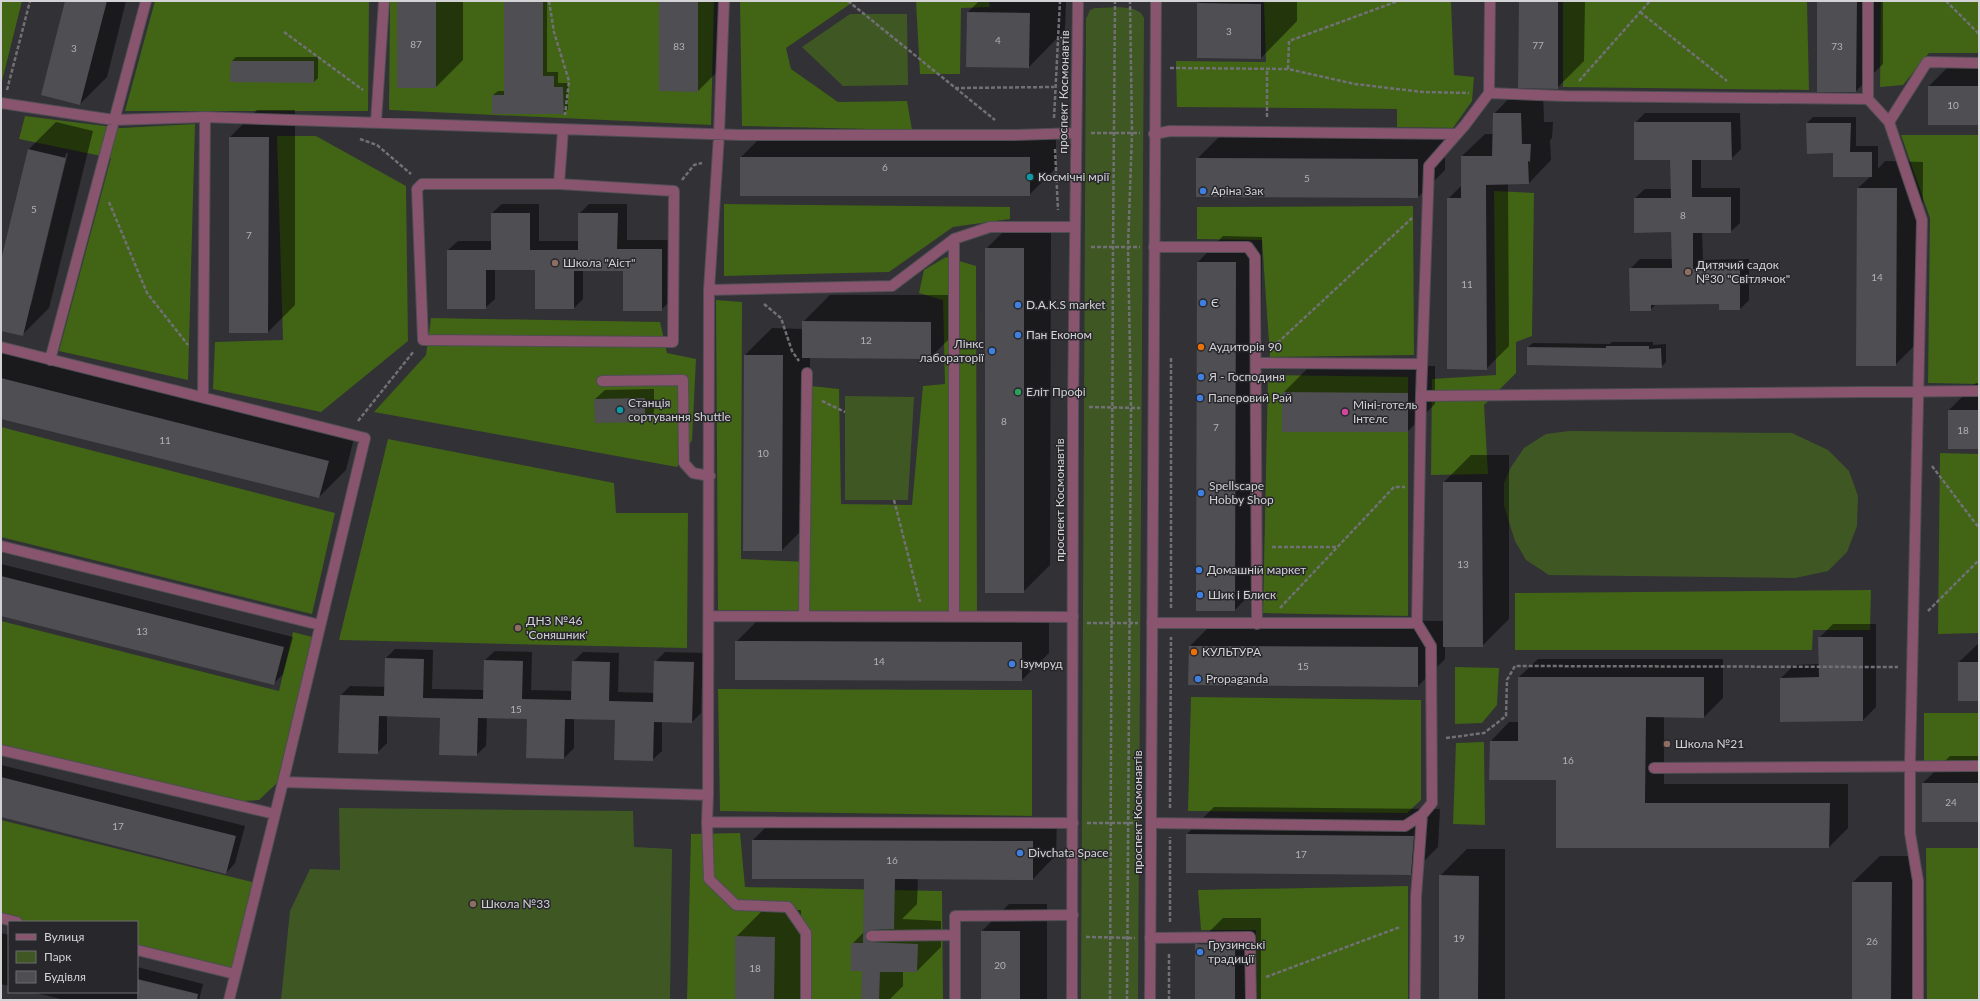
<svg xmlns="http://www.w3.org/2000/svg" width="1980" height="1001" font-family="Lato,sans-serif">
<rect width="100%" height="100%" fill="#313136"/>
<path fill="#3f5823" d="M 1095,8 C 1108,8 1139,3 1144,18 L 1138,1000 L 1081,1000 L 1086,19 L 1090,10 Z
M 850,14 L 907,14 L 908,85 L 843,86 L 802,47 Z
M 845,396 L 914,397 L 908,500 L 845,500 Z
M 1569,431 L 1792,433 L 1828,450 L 1849,471 L 1858,496 L 1857,526 L 1847,552 L 1828,571 L 1795,578 L 1549,575 L 1526,560 L 1515,541 L 1504,506 L 1504,483 L 1511,467 L 1524,448 L 1546,434 Z
M 339,808 L 633,811 L 634,847 L 672,849 L 670,1000 L 281,1000 L 290,911 L 310,869 L 340,870 Z"/>
<path fill="#416415" d="M 1,1 L 22,1 L 1,85 Z
M 155,1 L 369,1 L 368,111 L 125,111 Z
M 390,1 L 714,1 L 711,125 L 389,110 Z
M 740,1 L 989,1 L 990,7 L 961,8 L 960,74 L 920,74 L 916,2 L 853,2 L 786,48 L 791,69 L 838,102 L 907,101 L 912,130 L 742,126 Z
M 1264,1 L 1451,1 L 1454,75 L 1474,77 L 1472,101 L 1453,128 L 1397,127 L 1397,109 L 1177,107 L 1176,61 L 1266,62 Z
M 1563,1 L 1807,1 L 1809,90 L 1563,87 Z
M 1881,1 L 1979,1 L 1979,53 L 1929,53 L 1903,85 L 1880,87 Z
M 25,116 L 121,128 L 195,124 L 188,380 L 59,351 L 111,158 L 19,139 Z
M 1901,135 L 1979,135 L 1979,384 L 1928,383 L 1930,218 Z
M 277,136 L 316,136 L 406,186 L 408,341 L 321,412 L 213,389 L 215,342 L 283,340 Z
M 1494,191 L 1534,193 L 1532,336 L 1516,342 L 1516,373 L 1484,405 L 1488,474 L 1431,475 L 1432,379 L 1496,375 Z
M 724,204 L 1010,207 L 1010,219 L 953,227 L 889,272 L 724,276 Z
M 1413,206 L 1414,355 L 1270,357 L 1262,240 L 1197,239 L 1197,207 Z
M 946,257 L 976,266 L 977,612 L 718,610 L 716,300 L 742,302 L 741,559 L 809,562 L 811,386 L 839,389 L 841,504 L 912,505 L 923,386 L 945,384 L 943,300 L 919,293 L 924,270 Z
M 431,318 L 660,322 L 667,353 L 696,359 L 692,440 L 677,467 L 374,412 L 426,355 Z
M 1268,375 L 1408,377 L 1408,616 L 1263,613 Z
M 1,427 L 335,513 L 312,614 L 1,537 Z
M 388,439 L 614,483 L 616,513 L 688,513 L 687,648 L 339,640 Z
M 1940,453 L 1979,454 L 1979,633 L 1938,634 Z
M 1871,590 L 1870,630 L 1813,630 L 1812,650 L 1515,650 L 1515,593 Z
M 1,621 L 279,691 L 293,632 L 312,637 L 277,783 L 259,800 L 243,801 L 1,746 Z
M 1455,667 L 1499,668 L 1497,705 L 1482,723 L 1455,724 Z
M 718,689 L 1032,690 L 1032,816 L 720,811 Z
M 1191,697 L 1421,700 L 1421,800 L 1407,813 L 1188,811 Z
M 1924,713 L 1979,713 L 1979,762 L 1924,762 Z
M 1484,742 L 1485,825 L 1453,824 L 1456,743 Z
M 1,820 L 256,883 L 234,972 L 137,949 L 137,922 L 23,922 L 1,917 Z
M 740,833 L 745,887 L 942,891 L 943,1000 L 687,1000 L 691,834 Z
M 1926,848 L 1979,848 L 1979,1000 L 1927,1000 Z
M 1408,886 L 1408,1000 L 1257,1000 L 1256,930 L 1201,930 L 1198,890 Z"/>
<path fill="#0007" fill-rule="evenodd" d="M 66,1 L 126,1 L 107,77 L 80,104 Z
M 398,1 L 463,1 L 463,60 L 436,87 Z
M 505,1 L 547,1 L 547,72 L 558,72 L 558,83 L 568,83 L 568,109 L 563,113 L 493,95 L 498,91 L 505,91 Z
M 660,1 L 725,1 L 725,64 L 698,91 Z
M 979,1 L 1066,1 L 1065,30 L 1029,67 L 968,12 Z
M 1201,1 L 1297,1 L 1297,21 L 1261,58 L 1198,4 Z
M 1520,1 L 1585,1 L 1584,61 L 1557,88 Z
M 1818,1 L 1883,1 L 1883,64 L 1856,91 Z
M 236,57 L 318,57 L 318,78 L 314,82 L 232,61 Z
M 1956,59 L 1979,59 L 1979,124 L 1929,86 Z
M 1516,91 L 1543,91 L 1544,122 L 1553,122 L 1552,138 L 1550,140 L 1551,160 L 1529,183 L 1508,183 L 1509,346 L 1486,369 L 1448,199 L 1462,185 L 1462,156 L 1485,134 L 1493,134 L 1494,114 Z
M 257,110 L 295,110 L 295,305 L 268,332 L 230,137 Z
M 1645,113 L 1740,113 L 1741,149 L 1731,159 L 1701,159 L 1701,188 L 1740,188 L 1740,223 L 1730,232 L 1702,232 L 1703,260 L 1749,259 L 1749,300 L 1740,309 L 1720,303 L 1656,304 L 1650,310 L 1630,269 L 1640,259 L 1673,259 L 1672,231 L 1635,198 L 1645,189 L 1671,189 L 1671,159 L 1635,123 Z
M 1813,117 L 1856,117 L 1856,146 L 1878,146 L 1878,169 L 1885,161 L 1923,162 L 1922,338 L 1895,365 L 1858,188 L 1871,176 L 1834,152 L 1807,123 Z
M 56,122 L 93,131 L 49,308 L 22,335 L 1,330 L 1,264 L 29,149 ZM 66,153 L 68,153 L 31,305 L 29,305 Z
M 768,130 L 1056,130 L 1056,168 L 1029,195 L 741,157 Z
M 1224,132 L 1445,132 L 1445,170 L 1418,197 L 1197,159 Z
M 502,204 L 539,204 L 539,241 L 579,241 L 579,214 L 589,204 L 627,204 L 627,240 L 671,240 L 671,300 L 661,310 L 624,270 L 583,270 L 583,299 L 574,308 L 536,269 L 495,269 L 495,299 L 485,308 L 448,250 L 458,241 L 492,241 L 492,213 Z
M 1013,222 L 1051,222 L 1050,565 L 1023,592 L 986,249 Z
M 1223,236 L 1262,237 L 1260,584 L 1235,610 L 1198,262 Z
M 830,295 L 957,295 L 957,331 L 930,358 L 810,357 L 809,523 L 782,550 L 745,355 L 772,328 L 803,329 L 803,322 Z
M 1612,342 L 1653,342 L 1653,345 L 1666,344 L 1666,362 L 1661,367 L 1528,347 L 1533,343 L 1610,344 Z
M 1,345 L 355,434 L 346,470 L 319,497 L 1,418 Z
M 1310,366 L 1435,366 L 1435,404 L 1408,431 L 1283,393 Z
M 1976,383 L 1979,383 L 1979,448 L 1949,410 Z
M 654,389 L 654,412 L 645,421 L 595,399 L 605,390 Z
M 1471,455 L 1509,455 L 1509,619 L 1482,646 L 1445,646 L 1445,659 L 1418,686 L 1190,646 L 1217,619 L 1444,621 L 1444,482 Z
M 1,564 L 293,637 L 283,674 L 274,683 L 1,615 Z
M 763,615 L 1049,616 L 1049,653 L 1022,680 L 736,642 Z
M 1833,624 L 1876,624 L 1876,707 L 1863,720 L 1781,678 L 1794,665 L 1819,664 L 1819,638 Z
M 1979,643 L 1979,700 L 1959,662 Z
M 395,649 L 433,650 L 432,689 L 484,690 L 485,660 L 495,651 L 532,652 L 531,690 L 573,691 L 573,662 L 583,652 L 619,653 L 618,692 L 654,693 L 655,662 L 665,652 L 703,653 L 701,713 L 692,722 L 662,722 L 662,751 L 652,760 L 616,719 L 574,719 L 574,748 L 564,758 L 527,757 L 528,718 L 487,717 L 486,746 L 476,755 L 441,717 L 387,715 L 387,743 L 377,753 L 341,695 L 350,686 L 385,687 L 386,658 Z
M 1538,659 L 1723,659 L 1723,698 L 1704,717 L 1664,716 L 1664,784 L 1848,784 L 1848,828 L 1829,847 L 1557,847 L 1557,779 L 1491,741 L 1509,722 L 1519,722 L 1519,677 Z
M 1950,756 L 1979,756 L 1979,821 L 1923,783 Z
M 1,765 L 245,826 L 235,863 L 226,873 L 1,816 Z
M 1214,807 L 1440,809 L 1438,847 L 1411,874 L 1187,872 L 1187,834 Z
M 777,816 L 1057,817 L 1056,855 L 1033,879 L 918,878 L 917,904 L 902,919 L 941,921 L 941,947 L 917,971 L 903,971 L 903,986 L 889,1000 L 862,1000 L 863,970 L 852,944 L 864,932 L 865,878 L 753,840 Z
M 1467,849 L 1505,849 L 1505,1000 L 1440,1000 L 1440,876 Z
M 1880,856 L 1918,856 L 1918,1000 L 1853,1000 L 1853,882 Z
M 1009,904 L 1047,904 L 1047,1000 L 982,1000 L 982,931 Z
M 763,910 L 801,910 L 801,1000 L 736,1000 L 736,937 Z
M 1223,918 L 1261,918 L 1261,1000 L 1196,1000 L 1196,945 Z
M 1,933 L 9,935 L 9,986 L 1,984 Z
M 137,967 L 203,984 L 199,1000 L 65,1000 L 32,992 L 137,992 Z"/>
<path fill="#4e4e53" d="M 65,1 L 107,1 L 80,105 L 41,95 Z
M 397,1 L 436,1 L 436,88 L 397,88 Z
M 504,1 L 543,1 L 543,76 L 554,76 L 554,87 L 563,87 L 564,114 L 492,114 L 492,95 L 504,95 Z
M 659,1 L 698,1 L 698,92 L 659,91 Z
M 1519,1 L 1558,1 L 1558,89 L 1518,88 Z
M 1817,1 L 1857,1 L 1856,92 L 1817,92 Z
M 1197,3 L 1261,4 L 1261,59 L 1197,58 Z
M 967,12 L 1030,13 L 1029,68 L 966,67 Z
M 231,61 L 314,61 L 314,83 L 230,82 Z
M 1928,86 L 1979,86 L 1979,125 L 1928,125 Z
M 1493,113 L 1521,113 L 1522,144 L 1531,144 L 1530,162 L 1528,161 L 1529,184 L 1486,185 L 1487,370 L 1447,369 L 1447,198 L 1461,198 L 1461,156 L 1492,156 Z
M 1634,122 L 1731,122 L 1732,160 L 1692,160 L 1692,197 L 1731,197 L 1731,233 L 1693,233 L 1693,269 L 1740,269 L 1740,310 L 1719,310 L 1719,304 L 1651,305 L 1651,311 L 1630,311 L 1629,268 L 1672,268 L 1671,232 L 1634,233 L 1634,198 L 1671,198 L 1670,160 L 1634,160 Z
M 1806,123 L 1851,123 L 1850,152 L 1872,152 L 1872,177 L 1833,177 L 1833,153 L 1807,154 Z
M 229,137 L 269,137 L 268,333 L 229,333 Z
M 28,149 L 66,158 L 23,336 L 1,331 L 1,260 Z
M 740,157 L 1030,157 L 1030,196 L 740,196 Z
M 1196,158 L 1418,159 L 1418,198 L 1196,197 Z
M 1857,188 L 1897,188 L 1896,366 L 1856,366 Z
M 491,213 L 530,213 L 530,250 L 578,250 L 578,213 L 618,213 L 617,249 L 662,249 L 662,311 L 623,311 L 623,271 L 574,271 L 574,309 L 535,309 L 535,270 L 486,270 L 486,309 L 447,309 L 447,250 L 491,250 Z
M 985,248 L 1024,248 L 1024,593 L 985,593 Z
M 1197,262 L 1236,262 L 1235,611 L 1196,611 Z
M 802,321 L 931,322 L 931,359 L 802,358 Z
M 1606,346 L 1649,346 L 1649,349 L 1661,348 L 1662,368 L 1527,365 L 1527,347 L 1606,348 Z
M 744,355 L 783,355 L 782,551 L 743,551 Z
M 1,378 L 329,461 L 319,498 L 1,419 Z
M 1282,392 L 1408,393 L 1408,432 L 1282,432 Z
M 645,398 L 645,422 L 595,423 L 594,399 Z
M 1948,410 L 1979,410 L 1979,449 L 1948,449 Z
M 1443,482 L 1482,482 L 1483,647 L 1443,647 Z
M 1,576 L 284,647 L 274,685 L 1,616 Z
M 1818,637 L 1863,637 L 1863,721 L 1780,722 L 1780,678 L 1819,677 Z
M 735,641 L 1022,642 L 1022,681 L 735,680 Z
M 1189,646 L 1418,647 L 1418,687 L 1188,685 Z
M 385,658 L 424,659 L 423,698 L 483,699 L 484,660 L 523,661 L 522,699 L 571,700 L 572,661 L 610,662 L 609,701 L 653,702 L 654,661 L 694,662 L 692,723 L 654,722 L 653,761 L 614,760 L 615,720 L 565,719 L 564,759 L 526,758 L 527,719 L 478,718 L 477,756 L 439,755 L 440,718 L 379,716 L 378,754 L 338,753 L 340,695 L 384,696 Z
M 1958,662 L 1979,662 L 1979,701 L 1958,701 Z
M 1518,677 L 1704,677 L 1704,718 L 1646,717 L 1645,803 L 1830,803 L 1829,848 L 1556,848 L 1556,780 L 1489,780 L 1490,741 L 1518,741 Z
M 1,777 L 236,836 L 226,874 L 1,817 Z
M 1922,783 L 1979,783 L 1979,822 L 1922,822 Z
M 1186,834 L 1414,836 L 1411,875 L 1186,873 Z
M 752,840 L 1033,841 L 1033,880 L 895,879 L 894,929 L 871,930 L 866,932 L 865,936 L 868,941 L 871,942 L 918,944 L 917,972 L 880,972 L 879,1000 L 861,1000 L 862,971 L 851,971 L 851,943 L 863,943 L 864,879 L 752,879 Z
M 1439,875 L 1479,876 L 1478,1000 L 1439,1000 Z
M 1852,882 L 1892,882 L 1891,1000 L 1852,1000 Z
M 981,931 L 1020,931 L 1020,1000 L 981,1000 Z
M 735,936 L 775,937 L 774,1000 L 735,1000 Z
M 1195,944 L 1235,945 L 1235,1000 L 1195,1000 Z
M 137,979 L 198,994 L 197,1000 L 137,1000 Z"/>
<g fill="none" stroke-linecap="round" stroke-linejoin="round">
<g stroke="#4e4e53" stroke-width="12">
<path id="lane" d="M 1868,1 L 1868,99 L 1889,122 L 1922,220 L 1910,764 L 1910,833 L 1918,881 L 1918,1000
M 1489,93 L 1565,96 L 1868,99
M 1,103 L 114,120 L 205,117 L 740,135 L 1014,135 L 1076,133
M 376,122 L 384,1
M 1889,122 L 1927,62 L 1979,63
M 1154,134 L 1170,131 L 1456,134
M 422,184 L 559,184 L 674,191 L 673,342 L 423,340 L 417,189 Z
M 559,184 L 563,130
M 1154,247 L 1248,247 L 1255,257 L 1257,624
M 709,290 L 892,286 L 954,239 L 990,227 L 1075,227
M 1,347 L 365,438 L 283,782 L 229,1000
M 50,360 L 146,1
M 1256,363 L 1422,364
M 602,381 L 683,380 L 684,463 L 693,473 L 710,476
M 1421,396 L 1979,391
M 203,397 L 205,117
M 1,546 L 320,625
M 710,616 L 1073,617
M 804,616 L 807,373
M 954,616 L 954,239
M 1152,623 L 1417,623
M 1,750 L 275,814
M 1654,768 L 1979,766
M 283,782 L 708,795 L 709,290 L 719,135 L 724,1
M 708,795 L 707,822 L 709,879 L 736,905 L 788,907 L 806,933 L 806,1000
M 707,822 L 1073,823
M 1151,823 L 1405,826 L 1422,815 L 1432,803 L 1431,646 L 1417,623 L 1421,396 L 1429,166 L 1465,125 L 1489,93 L 1490,1
M 1,918 L 17,922
M 871,936 L 955,935
M 1150,938 L 1250,937 L 1251,1000
M 137,950 L 235,974
M 955,1000 L 955,916 L 1073,915
M 1415,1000 L 1416,897 L 1422,815"/>
</g>
<g stroke="#4e4e53" stroke-width="12">
<path id="street" d="M 1072,1000 L 1073,407 L 1078,1
M 1150,1000 L 1156,1"/>
</g>
<path stroke="#717175" stroke-width="2.5" stroke-dasharray="4 2" stroke-linecap="butt" d="M 549,1 L 554,32 L 569,81 L 565,115
M 848,1 L 995,120
M 1946,1 L 1979,34
M 1640,12 L 1727,81
M 284,32 L 363,90
M 1170,68 L 1288,69 L 1355,84 L 1422,92 L 1469,93
M 1288,69 L 1289,41 L 1398,1
M 1579,81 L 1650,1
M 955,88 L 1054,87
M 7,90 L 30,1
M 1267,117 L 1267,69
M 1054,118 L 1060,1
M 1091,133 L 1140,133
M 360,139 L 377,145 L 411,174
M 1055,149 L 1058,210
M 682,180 L 694,165 L 702,163
M 109,202 L 147,293 L 188,345
M 1091,247 L 1140,247
M 764,304 L 781,318 L 792,351 L 799,361
M 1273,347 L 1412,218
M 822,401 L 845,412
M 1089,407 L 1140,408
M 358,421 L 414,351
M 1932,466 L 1979,528
M 894,500 L 920,602
M 1272,547 L 1337,547
M 1171,608 L 1171,357
M 1280,608 L 1394,487 L 1405,487
M 1928,611 L 1979,560
M 1087,623 L 1138,623
M 1446,738 L 1484,733 L 1506,716 L 1507,680 L 1515,666 L 1898,667
M 1170,808 L 1171,637
M 1087,823 L 1136,823
M 1170,922 L 1170,837
M 1086,937 L 1135,938
M 1266,977 L 1400,927
M 1110,1000 L 1113,247 L 1115,1
M 1127,1000 L 1131,408 L 1128,247 L 1132,133 L 1130,1
M 1169,1000 L 1169,953"/>
<use href="#lane" stroke="#89546e" stroke-width="10"/>
<use href="#street" stroke="#89546e" stroke-width="10"/>
</g>
<g fill="#0f9aa8" stroke="#27272c" stroke-width="1.5">
<circle cx="1030" cy="177" r="4"/>
<circle cx="620" cy="410" r="4"/>
</g>
<g fill="#3f7fe0" stroke="#27272c" stroke-width="1.5">
<circle cx="1203" cy="191" r="4"/>
<circle cx="1203" cy="303" r="4"/>
<circle cx="1018" cy="305" r="4"/>
<circle cx="1018" cy="335" r="4"/>
<circle cx="992" cy="351" r="4"/>
<circle cx="1201" cy="377" r="4"/>
<circle cx="1200" cy="398" r="4"/>
<circle cx="1201" cy="493" r="4"/>
<circle cx="1199" cy="570" r="4"/>
<circle cx="1200" cy="595" r="4"/>
<circle cx="1012" cy="664" r="4"/>
<circle cx="1198" cy="679" r="4"/>
<circle cx="1020" cy="853" r="4"/>
<circle cx="1200" cy="952" r="4"/>
</g>
<g fill="#8d6e63" stroke="#27272c" stroke-width="1.5">
<circle cx="555" cy="263" r="4"/>
<circle cx="1688" cy="272" r="4"/>
<circle cx="518" cy="628" r="4"/>
<circle cx="1667" cy="744" r="4"/>
<circle cx="473" cy="904" r="4"/>
</g>
<g fill="#e8710a" stroke="#27272c" stroke-width="1.5">
<circle cx="1201" cy="347" r="4"/>
<circle cx="1194" cy="652" r="4"/>
</g>
<circle fill="#2e9e5b" stroke="#27272c" stroke-width="1.5" cx="1018" cy="392" r="4"/>
<circle fill="#d1479c" stroke="#27272c" stroke-width="1.5" cx="1345" cy="412" r="4"/>
<g text-anchor="middle" stroke-width="3" stroke-linejoin="round" paint-order="stroke">
<g font-size="10" fill="#b2b2b5">
<text x="1229" y="35">3</text>
<text x="998" y="44">4</text>
<text x="416" y="48">87</text>
<text x="1538" y="49">77</text>
<text x="679" y="50">83</text>
<text x="1837" y="50">73</text>
<text x="74" y="52">3</text>
<text x="1953" y="109">10</text>
<text x="885" y="171">6</text>
<text x="1307" y="182">5</text>
<text x="34" y="213">5</text>
<text x="1683" y="219">8</text>
<text x="249" y="239">7</text>
<text x="1877" y="281">14</text>
<text x="1467" y="288">11</text>
<text x="866" y="344">12</text>
<text x="1004" y="425">8</text>
<text x="1216" y="431">7</text>
<text x="1963" y="434">18</text>
<text x="165" y="444">11</text>
<text x="763" y="457">10</text>
<text x="1463" y="568">13</text>
<text x="142" y="635">13</text>
<text x="879" y="665">14</text>
<text x="1303" y="670">15</text>
<text x="516" y="713">15</text>
<text x="1568" y="764">16</text>
<text x="1951" y="806">24</text>
<text x="118" y="830">17</text>
<text x="1301" y="858">17</text>
<text x="892" y="864">16</text>
<text x="1459" y="942">19</text>
<text x="1872" y="945">26</text>
<text x="1000" y="969">20</text>
<text x="755" y="972">18</text>
</g>
<g font-size="12" fill="#d3d3d6" stroke="#27272c">
<text transform="translate(1064 92) rotate(-89)" y="4">проспект Космонавтів</text>
<text transform="translate(1060 500) rotate(-90)" y="4">проспект Космонавтів</text>
<text transform="translate(1138 812) rotate(-90)" y="4">проспект Космонавтів</text>
</g>
<g font-size="12" fill="#d3d3d6" stroke="#27272c" text-anchor="start">
<text x="1038" y="181">Космічні мрії</text>
<text x="1211" y="195">Аріна Зак</text>
<text x="563" y="267">Школа "Аіст"</text>
<text x="1696" y="269">Дитячий садок<tspan x="1696" dy="14">№30 "Світлячок"</tspan></text>
<text x="1211" y="307">Є</text>
<text x="1026" y="309">D.A.K.S market</text>
<text x="1026" y="339">Пан Економ</text>
<text x="984" y="348" text-anchor="end">Лінкс<tspan x="984" dy="14">лабораторії</tspan></text>
<text x="1209" y="351">Аудиторія 90</text>
<text x="1209" y="381">Я - Господиня</text>
<text x="1026" y="396">Еліт Профі</text>
<text x="1208" y="402">Паперовий Рай</text>
<text x="628" y="407">Станція<tspan x="628" dy="14">сортування Shuttle</tspan></text>
<text x="1353" y="409">Міні-готель<tspan x="1353" dy="14">Інтелс</tspan></text>
<text x="1209" y="490">Spellscape<tspan x="1209" dy="14">Hobby Shop</tspan></text>
<text x="1207" y="574">Домашній маркет</text>
<text x="1208" y="599">Шик і Блиск</text>
<text x="526" y="625">ДНЗ №46<tspan x="526" dy="14">'Соняшник'</tspan></text>
<text x="1202" y="656">КУЛЬТУРА</text>
<text x="1020" y="668">Ізумруд</text>
<text x="1206" y="683">Propaganda</text>
<text x="1675" y="748">Школа №21</text>
<text x="1028" y="857">Divchata Space</text>
<text x="481" y="908">Школа №33</text>
<text x="1208" y="949">Грузинські<tspan x="1208" dy="14">традиції</tspan></text>
</g>
</g>
<rect width="1980" height="1001" fill="none" stroke="#d3d3d6" stroke-width="4"/>
<rect x="8" y="921" width="130" height="72" fill="#27272c" stroke="#6c6c70"/>
<rect x="16" y="934" width="20" height="6" fill="#89546e" stroke="#6c6c70"/>
<text x="44" y="941" font-size="12" fill="#d3d3d6">Вулиця</text>
<rect x="16" y="951" width="20" height="12" fill="#3f5823" stroke="#6c6c70"/>
<text x="44" y="961" font-size="12" fill="#d3d3d6">Парк</text>
<rect x="16" y="971" width="20" height="12" fill="#4e4e53" stroke="#6c6c70"/>
<text x="44" y="981" font-size="12" fill="#d3d3d6">Будівля</text>
</svg>
